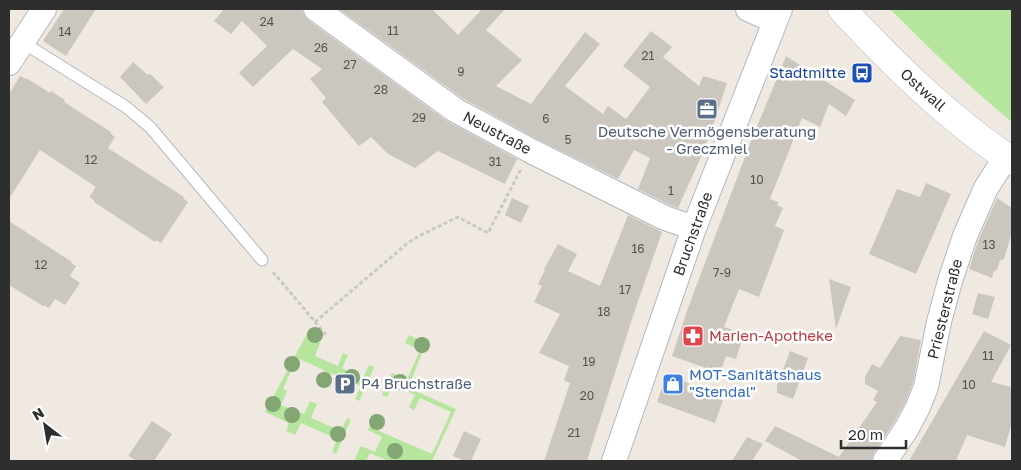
<svg xmlns="http://www.w3.org/2000/svg" width="1021" height="470" font-family="'Golos Text',sans-serif">
<rect width="100%" height="100%" fill="#efe9e1"/>
<path fill="#b6e59e" d="M 890,9 L 1012,9 L 1012,122 C 969,87 929,48 890,9 Z
M 310,328 L 320,334 L 317,341 L 320,343 L 315,356 L 338,366 L 343,353 L 348,355 L 342,368 L 363,378 L 369,365 L 374,367 L 359,401 L 355,399 L 361,386 L 331,373 L 325,386 L 319,383 L 324,370 L 297,358 L 283,389 L 287,391 L 281,405 L 304,414 L 310,401 L 317,404 L 311,418 L 341,431 L 347,418 L 351,419 L 336,454 L 332,452 L 337,439 L 301,423 L 295,435 L 286,431 L 289,423 L 265,412 Z
M 409,335 L 426,343 L 408,388 L 456,409 L 432,461 L 389,461 L 370,453 L 366,461 L 354,461 L 361,446 L 375,452 L 382,437 L 368,430 L 375,414 L 385,418 L 379,431 L 432,454 L 451,412 L 420,398 L 414,410 L 409,407 L 415,395 L 393,385 L 387,397 L 382,395 L 392,373 L 407,380 L 420,350 L 405,343 Z"/>
<path fill="#cbc7bf" d="M 64,9 L 96,9 L 66,56 L 43,41 Z
M 224,9 L 302,9 L 304,15 L 308,20 L 447,121 L 517,159 L 505,184 L 438,151 L 415,168 L 388,154 L 371,137 L 359,146 L 322,102 L 326,98 L 310,79 L 322,69 L 293,49 L 253,87 L 239,73 L 267,46 L 242,21 L 231,34 L 214,21 Z
M 339,9 L 432,9 L 458,35 L 482,9 L 505,9 L 486,30 L 522,60 L 496,86 L 531,104 L 585,32 L 600,44 L 565,86 L 603,114 L 608,106 L 626,119 L 650,87 L 623,66 L 651,31 L 672,47 L 663,57 L 699,86 L 703,76 L 727,83 L 714,123 L 701,157 L 678,208 L 670,205 L 638,189 L 650,158 L 634,150 L 618,179 L 537,139 L 462,98 Z
M 786,56 L 855,100 L 846,116 L 829,104 L 820,127 L 802,118 L 770,199 L 778,202 L 777,205 L 783,208 L 775,226 L 784,230 L 759,297 L 739,289 L 724,327 L 744,334 L 736,359 L 726,356 L 720,373 L 672,356 L 688,308 L 748,149 Z
M 133,62 L 148,75 L 150,74 L 164,87 L 146,104 L 120,77 Z
M 20,76 L 26,79 L 26,78 L 50,93 L 51,91 L 65,100 L 64,102 L 111,132 L 111,134 L 115,137 L 108,148 L 184,197 L 183,198 L 188,202 L 161,243 L 156,240 L 155,242 L 94,202 L 94,200 L 89,197 L 96,187 L 40,150 L 9,199 L 9,94 Z
M 926,183 L 951,194 L 916,274 L 869,254 L 897,189 L 920,197 Z
M 512,198 L 529,206 L 521,223 L 505,215 Z
M 997,198 L 1012,208 L 1012,233 L 1004,259 L 1000,260 L 997,270 L 994,271 L 992,278 L 969,269 L 978,241 Z
M 628,215 L 662,232 L 634,313 L 591,448 L 587,461 L 544,461 L 570,383 L 564,380 L 569,366 L 539,353 L 560,314 L 534,302 L 542,286 L 538,284 L 545,270 L 544,269 L 558,244 L 577,254 L 568,271 L 600,286 Z
M 9,221 L 72,262 L 71,263 L 76,266 L 70,276 L 80,283 L 65,305 L 55,299 L 49,308 L 44,305 L 43,306 L 9,285 Z
M 829,279 L 851,287 L 836,329 Z
M 978,293 L 995,297 L 988,319 L 972,314 Z
M 984,331 L 1011,345 L 991,382 L 1012,387 L 1012,422 L 1005,447 L 967,435 L 956,461 L 909,461 Z
M 900,336 L 921,340 L 913,383 L 906,401 L 895,421 L 874,453 L 871,461 L 802,461 L 765,441 L 775,426 L 839,457 L 877,402 L 873,400 L 878,391 L 865,384 L 865,377 L 872,364 L 880,368 Z
M 790,351 L 808,358 L 793,399 L 777,393 L 777,386 Z
M 667,373 L 723,400 L 715,423 L 657,402 Z
M 152,421 L 172,434 L 154,461 L 137,461 L 128,456 Z
M 464,431 L 481,439 L 471,461 L 465,461 L 453,456 Z
M 747,437 L 763,444 L 752,461 L 732,461 Z"/>
<g fill="none" stroke-linecap="round" stroke-linejoin="round">
<g stroke="#b4b7c1" stroke-width="13">
<path id="service" d="M 22,42 L 126,107 L 150,127 L 262,260"/>
</g>
<g stroke="#b4b7c1" stroke-width="26">
<path id="minor" d="M 316,9 L 455,110 L 531,151 L 665,218 L 694,228
M 748,9 L 775,21
M 9,63 L 44,9
M 614,461 L 694,228 L 780,9
M 885,461 L 907,428 L 918,407 L 926,387 L 939,322 L 950,281 L 965,236 L 986,188 L 1006,157"/>
</g>
<g stroke="#b4b7c1" stroke-width="29">
<path id="secondary" d="M 842,9 C 894,65 948,118 1012,161"/>
</g>
<path stroke="#c9c9c9" stroke-width="3" stroke-dasharray="4 2.5" stroke-linecap="butt" d="M 273,272 L 327,336
M 315,322 L 409,242 L 419,236 L 458,217 L 488,233 L 521,169"/>
<use href="#service" stroke="#fff" stroke-width="11"/>
<use href="#minor" stroke="#fff" stroke-width="24"/>
<use href="#secondary" stroke="#fff" stroke-width="28"/>
</g>
<g fill="#84a574">
<circle cx="315" cy="335" r="8"/>
<circle cx="422" cy="345" r="8"/>
<circle cx="292" cy="364" r="8"/>
<circle cx="352" cy="377" r="8"/>
<circle cx="324" cy="380" r="8"/>
<circle cx="400" cy="382" r="8"/>
<circle cx="273" cy="404" r="8"/>
<circle cx="292" cy="415" r="8"/>
<circle cx="377" cy="422" r="8"/>
<circle cx="338" cy="434" r="8"/>
<circle cx="395" cy="451" r="8"/>
</g>
<defs>
<g id="bus-square" transform="scale(1.125)"><rect x="-9" y="-9" width="18" height="18" rx="4" fill="#1a4fb4" stroke="#fff"/><path d="M-5-6H5V4H4V6H2V4H-2V6H-4V4H-5ZM-3.5-4V0h7V-4ZM-3.5 1.2v1.5H-2V1.2ZM2 1.2v1.5H3.5V1.2Z" fill="#fff"/></g>
<g id="office-square" transform="scale(1.125)"><rect x="-9" y="-9" width="18" height="18" rx="4" fill="#5c6f8a" stroke="#fff"/><path d="M-6-3h4V-5.5h4V-3h4V5H-6ZM-1-4.5V-3h2v-1.5ZM-6 0V1H6V0Z" fill="#fff"/></g>
<g id="pharmacy-square" transform="scale(1.125)"><rect x="-9" y="-9" width="18" height="18" rx="4" fill="#e0444e" stroke="#fff"/><path d="M-2-6h4v4h4v4h-4v4h-4v-4h-4v-4h4Z" fill="#fff"/></g>
<g id="parking-square" transform="scale(1.125)"><rect x="-9" y="-9" width="18" height="18" rx="4" fill="#5c6f8a" stroke="#fff"/><path d="M-3.5-5.5H1a3.5 3.5 0 0 1 0 7H-1V5.5H-3.5ZM-1-3.4V-.6H.8a1.4 1.4 0 0 0 0-2.8Z" fill="#fff"/></g>
<g id="shop-square" transform="scale(1.125)"><rect x="-9" y="-9" width="18" height="18" rx="4" fill="#3f7fe0" stroke="#fff"/><path d="M-5-2.5h2.3a2.7 3.5 0 0 1 5.4 0H5L5.5 6h-11ZM-1.5-2.5h3a1.5 2.3 0 0 0-3 0Z" fill="#fff"/></g>
</defs>
<g fill-rule="evenodd">
<use href="#bus-square" x="862" y="73"/>
<use href="#office-square" x="707" y="109"/>
<use href="#pharmacy-square" x="693" y="336"/>
<use href="#parking-square" x="345" y="384"/>
<use href="#shop-square" x="673" y="384"/>
</g>
<g text-anchor="middle" stroke-width="5" stroke-linejoin="round" paint-order="stroke">
<g font-size="12" fill="#555452">
<text x="267" y="26">24</text>
<text x="393" y="35">11</text>
<text x="65" y="36">14</text>
<text x="321" y="52">26</text>
<text x="648" y="60">21</text>
<text x="350" y="69">27</text>
<text x="461" y="76">9</text>
<text x="381" y="94">28</text>
<text x="419" y="122">29</text>
<text x="546" y="123">6</text>
<text x="568" y="144">5</text>
<text x="91" y="164">12</text>
<text x="495" y="166">31</text>
<text x="757" y="184">10</text>
<text x="671" y="195">1</text>
<text x="989" y="249">13</text>
<text x="638" y="253">16</text>
<text x="41" y="269">12</text>
<text x="722" y="277">7-9</text>
<text x="625" y="294">17</text>
<text x="604" y="316">18</text>
<text x="988" y="360">11</text>
<text x="589" y="366">19</text>
<text x="969" y="389">10</text>
<text x="587" y="400">20</text>
<text x="574" y="437">21</text>
</g>
<g font-size="15" fill="#164399" stroke="#fff" text-anchor="end">
<text x="846" y="78">Stadtmitte</text>
</g>
<g font-size="15" fill="#2e2e2e" stroke="#fff">
<text transform="translate(923 90) rotate(42)" y="5">Ostwall</text>
<text transform="translate(497 133) rotate(28)" y="5">Neustraße</text>
<text transform="translate(693 234) rotate(-70)" y="5">Bruchstraße</text>
<text transform="translate(945 309) rotate(-76)" y="5">Priesterstraße</text>
</g>
<g font-size="15" fill="#4e5e75" stroke="#fff">
<text x="707" y="137">Deutsche Vermögensberatung<tspan x="707" dy="17">- Greczmiel</tspan></text>
<text x="361" y="389" text-anchor="start">P4 Bruchstraße</text>
</g>
<g font-size="15" fill="#be3a42" stroke="#fff" text-anchor="start">
<text x="709" y="341">Marien-Apotheke</text>
</g>
<g font-size="15" fill="#366cbe" stroke="#fff" text-anchor="start">
<text x="689" y="380">MOT-Sanitätshaus<tspan x="689" dy="17">"Stendal"</tspan></text>
</g>
</g>
<rect width="1021" height="470" fill="none" stroke="#2e2e2e" stroke-width="20"/>
<g transform="translate(45 425) rotate(329)" stroke="#ffffff" stroke-width="4" paint-order="stroke">
<path d="M0-4L9 19L0 12L-9 19Z" fill="#2e2e2e"/>
<text y="-8" font-size="14" font-weight="bold" text-anchor="middle" fill="#2e2e2e">N</text>
</g>
<path d="M841 440v8h65v-8" fill="none" stroke="#2e2e2e" stroke-width="2.5"/>
<text x="848" y="440" font-size="15" fill="#2e2e2e" stroke="#ffffff" stroke-width="4" paint-order="stroke">20 m</text>
</svg>
